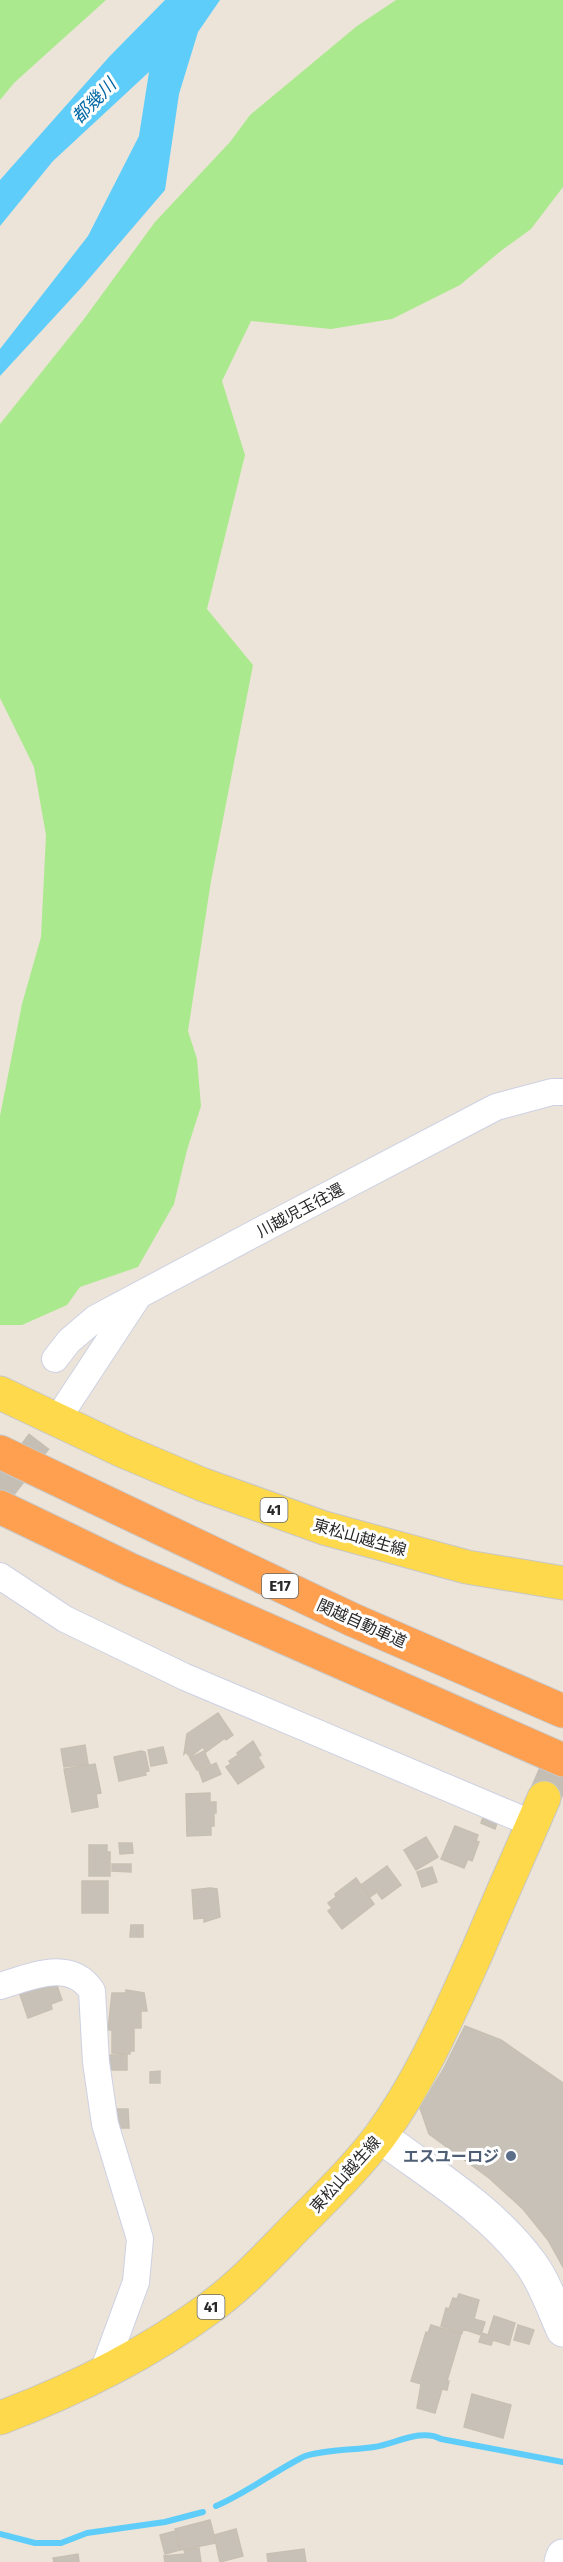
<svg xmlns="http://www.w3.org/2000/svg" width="563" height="2562" font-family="'Fira Sans','Noto Sans JP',sans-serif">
<rect width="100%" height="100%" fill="#ece4d8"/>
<path fill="#abe98e" d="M 0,0 L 106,0 L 14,83 L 0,100 Z
M 396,0 L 563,0 L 563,187 L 531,229 L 502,250 L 460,285 L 392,319 L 331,329 L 251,321 L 222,381 L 245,455 L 207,609 L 253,665 L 211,881 L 188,1031 L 197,1059 L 201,1106 L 187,1150 L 174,1204 L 138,1267 L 80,1287 L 67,1305 L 22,1325 L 0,1325 L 0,1116 L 22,1004 L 41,937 L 46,835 L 34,767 L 0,698 L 0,424 L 84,319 L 155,222 L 230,142 L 250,115 L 357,26 Z"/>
<path fill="#5fcdfa" d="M 165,0 L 220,0 L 198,32 L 179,94 L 165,190 L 81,288 L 0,376 L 0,349 L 88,236 L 139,136 L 149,72 L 53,161 L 0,226 L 0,180 L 109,57 Z"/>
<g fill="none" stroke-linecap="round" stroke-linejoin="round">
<path stroke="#5fcdfa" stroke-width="6" d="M 216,2506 C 246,2493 272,2473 301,2458 C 315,2450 356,2450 374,2447 C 395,2444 421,2428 441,2439 L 563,2462
M 0,2534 L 35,2543 L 61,2543 L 87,2533 L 165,2522 L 203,2512"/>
</g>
<path fill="#c7c1b8" stroke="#c7c0b2" stroke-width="1.5" d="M 218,1713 L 233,1735 L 226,1740 L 225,1738 L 206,1752 L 203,1747 L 190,1757 L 186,1752 L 184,1754 L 187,1734 Z
M 253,1741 L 261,1755 L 258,1757 L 264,1767 L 238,1784 L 226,1767 L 231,1764 L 229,1761 L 238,1755 L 237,1753 Z
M 85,1745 L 88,1764 L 64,1767 L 61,1749 Z
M 163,1747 L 167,1763 L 151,1766 L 148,1750 Z
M 141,1751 L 145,1752 L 149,1771 L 145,1772 L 146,1775 L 119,1781 L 114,1757 Z
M 204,1751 L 210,1764 L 197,1770 L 190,1758 Z
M 216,1763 L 221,1774 L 203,1782 L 199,1771 Z
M 95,1764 L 101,1793 L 96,1794 L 98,1807 L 72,1812 L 64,1769 Z
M 210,1793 L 210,1802 L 216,1802 L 216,1813 L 214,1813 L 214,1826 L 211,1826 L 211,1835 L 187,1836 L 186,1794 Z
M 484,1815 L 498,1820 L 495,1829 L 481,1823 Z
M 455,1826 L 478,1835 L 476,1841 L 479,1842 L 472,1861 L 468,1859 L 464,1868 L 441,1859 Z
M 426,1837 L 438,1857 L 416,1870 L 404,1850 Z
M 119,1843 L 132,1843 L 133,1853 L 120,1854 Z
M 89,1845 L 107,1845 L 107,1852 L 110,1852 L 110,1876 L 89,1876 Z
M 112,1864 L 131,1864 L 131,1872 L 112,1871 Z
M 387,1866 L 401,1885 L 382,1899 L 377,1892 L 370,1897 L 361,1885 Z
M 432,1867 L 437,1882 L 422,1887 L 417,1872 Z
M 356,1878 L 374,1904 L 342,1929 L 328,1911 L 332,1908 L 328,1903 L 336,1897 L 335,1894 Z
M 82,1881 L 108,1881 L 108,1913 L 82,1913 Z
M 210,1888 L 217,1889 L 220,1917 L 204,1922 L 204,1918 L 194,1919 L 192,1890 Z
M 131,1925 L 143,1925 L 143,1937 L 130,1937 Z
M 55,1980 L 62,2000 L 51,2004 L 52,2009 L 28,2018 L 19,1992 Z
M 126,1990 L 144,1993 L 147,2011 L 141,2011 L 141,2028 L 134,2028 L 134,2051 L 130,2051 L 130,2054 L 112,2053 L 112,2030 L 108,2030 L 112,1993 L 126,1993 Z
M 465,2026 L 501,2040 L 563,2083 L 563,2267 L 548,2240 L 523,2209 L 489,2178 L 429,2134 L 420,2108 L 443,2070 Z
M 109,2055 L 127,2055 L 127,2070 L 109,2070 Z
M 160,2071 L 160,2083 L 150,2083 L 150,2072 Z
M 114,2109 L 128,2109 L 129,2128 L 115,2128 Z
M 459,2294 L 479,2300 L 474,2319 L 485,2322 L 481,2335 L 463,2329 L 462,2333 L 441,2326 L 446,2308 L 449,2309 L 453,2298 L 457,2299 Z
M 494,2316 L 515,2323 L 509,2345 L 493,2340 L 491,2345 L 479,2342 L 482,2333 L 488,2335 Z
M 431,2325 L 461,2334 L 447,2381 L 449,2381 L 447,2390 L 442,2389 L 435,2413 L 417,2408 L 421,2384 L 411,2381 L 426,2332 L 428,2333 Z
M 518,2325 L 534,2330 L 529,2344 L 514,2340 Z
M 472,2394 L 511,2405 L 503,2438 L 464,2427 Z
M 210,2520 L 216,2543 L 181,2550 L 175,2529 Z
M 236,2529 L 243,2556 L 220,2562 L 214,2535 Z
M 175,2531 L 180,2550 L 165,2554 L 160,2535 Z
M 199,2548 L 201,2562 L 165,2562 L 164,2556 L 185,2554 L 184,2550 Z
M 304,2549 L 306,2562 L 268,2562 L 267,2554 Z
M 78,2554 L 79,2562 L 54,2562 L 53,2558 Z"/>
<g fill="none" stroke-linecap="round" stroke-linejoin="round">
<path stroke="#c5beb5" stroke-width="26" stroke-dasharray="26 13" stroke-linecap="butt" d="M 0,1493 L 66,1406"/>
<path stroke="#c5beb5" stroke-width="33" stroke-dasharray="33 16" stroke-linecap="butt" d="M 544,1798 L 563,1754"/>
<g stroke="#cdd1e3" stroke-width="28">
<path id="street" d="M 55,1359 L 69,1341 L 96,1318 L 265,1228 L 496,1107 L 552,1092 L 563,1092
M 66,1406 L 137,1298
M 0,1576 L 65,1619 L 185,1677 L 533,1824
M 0,1986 C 31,1977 70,1958 92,1991 L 96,2062 L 105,2124 L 140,2239 L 136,2282 L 102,2374"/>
</g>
<g stroke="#cdd1e3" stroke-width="35">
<path id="secondary" d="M 380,2136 C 432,2175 492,2210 531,2264 C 545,2283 553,2308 563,2330
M 561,2562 L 563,2556"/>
</g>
<g stroke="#c7c7c7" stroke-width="35">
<path id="primary" d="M 0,1393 L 123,1451 L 201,1484 L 324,1528 L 467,1567 L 563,1583
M 0,2418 C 74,2390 144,2356 208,2309 C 243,2284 273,2250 304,2219 C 330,2193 358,2165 380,2136 C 421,2080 449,2014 477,1952 C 499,1900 522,1849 544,1798"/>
</g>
<g stroke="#c7c7c7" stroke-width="35">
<path id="highway" d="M 0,1452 L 353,1620 L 563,1711
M 0,1507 L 131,1570 L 563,1760"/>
</g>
<use href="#street" stroke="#fff" stroke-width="26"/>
<use href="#secondary" stroke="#fff" stroke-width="33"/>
<use href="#primary" stroke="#fed94b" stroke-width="33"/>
<use href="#highway" stroke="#ffa050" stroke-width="33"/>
</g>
<circle fill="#5c6f8a" stroke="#fff" stroke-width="2" cx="511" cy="2156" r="6"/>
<g text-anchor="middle" stroke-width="6" stroke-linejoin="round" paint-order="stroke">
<g fill="#fff" stroke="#686868" stroke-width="1.5">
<rect x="260.5" y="1498" width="27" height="24" rx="4.5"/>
<rect x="262" y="1574" width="36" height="24" rx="4.5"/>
<rect x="197.5" y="2295" width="27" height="24" rx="4.5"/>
</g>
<g font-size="15" font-weight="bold" fill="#282828">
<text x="274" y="1515">41</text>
<text x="280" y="1591">E17</text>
<text x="211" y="2312">41</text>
</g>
<g font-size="16" fill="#282828" stroke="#fff">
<text transform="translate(300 1210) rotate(-28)" y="6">川越児玉往還</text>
<text transform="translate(360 1537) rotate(16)" y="6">東松山越生線</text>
<text transform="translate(362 1623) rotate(24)" y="6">関越自動車道</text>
<text transform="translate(345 2174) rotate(-48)" y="6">東松山越生線</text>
</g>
<g font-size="16" font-weight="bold" fill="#4e5e75" stroke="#fff" text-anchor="end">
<text x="499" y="2162">エスユーロジ</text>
</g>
<g font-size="18" font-style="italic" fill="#0067a4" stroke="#fff">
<text transform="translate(94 101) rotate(-46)" y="6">都幾川</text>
</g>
</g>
</svg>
